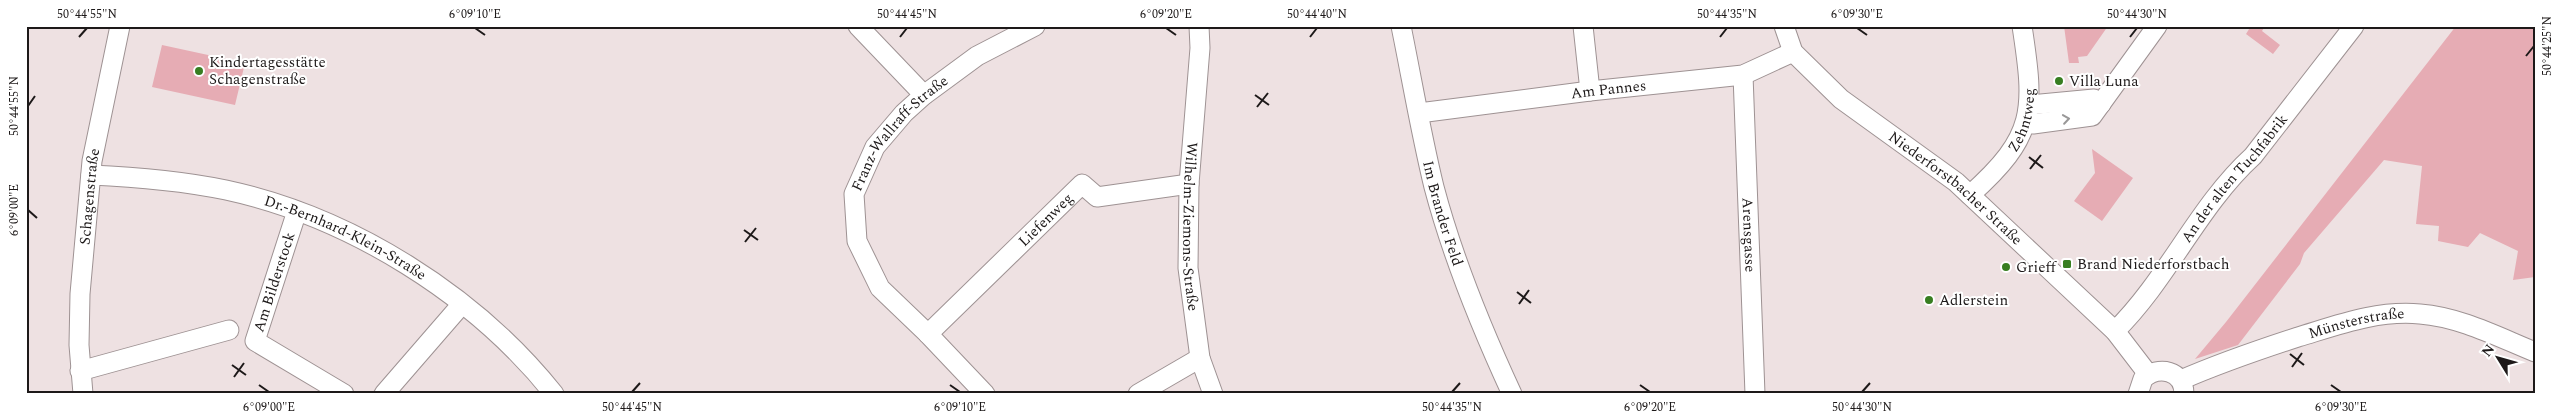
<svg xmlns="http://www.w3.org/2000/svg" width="2561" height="420" font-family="Spectral,serif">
<rect width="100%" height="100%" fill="#eee1e2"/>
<path fill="#e6acb4" d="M 2064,26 L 2108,26 L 2087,56 L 2078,57 L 2079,63 L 2069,63 Z
M 2251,26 L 2265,26 L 2262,31 L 2280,45 L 2273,54 L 2246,34 Z
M 2456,26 L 2535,26 L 2535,277 L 2513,280 L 2518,251 L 2480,233 L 2468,247 L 2438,241 L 2439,226 L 2416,224 L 2422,166 L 2384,160 L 2304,253 L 2300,264 L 2238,345 L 2195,359 L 2226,322 Z
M 162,45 L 245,63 L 235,105 L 152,87 Z
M 2092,149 L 2133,178 L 2102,221 L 2074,201 L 2095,173 Z"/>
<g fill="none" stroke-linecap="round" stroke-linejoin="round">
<g stroke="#9e9293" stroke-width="21">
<g id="minor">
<path d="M 858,26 L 924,95"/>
<path id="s1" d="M 1199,26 L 1200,48 L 1189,184 L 1188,268 L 1200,358 L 1213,394"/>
<path id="s2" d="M 1401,26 C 1412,80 1421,134 1434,187 C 1453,259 1481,327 1512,394"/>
<path d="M 1583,26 L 1590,91"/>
<path id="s3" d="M 1784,26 L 1793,52 L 1841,99 L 1956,182 L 2115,331 L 2148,374"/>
<path id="s4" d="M 1743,75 L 1755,394"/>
<path d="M 2029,105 L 2094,99 L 2101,104"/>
<path id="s5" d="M 1419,113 L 1590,91 L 1743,75 L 1793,52"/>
<path d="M 2026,122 L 2033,124 L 2092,116 L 2157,26"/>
<path id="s6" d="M 91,175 C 137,177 182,181 226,190 C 351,217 475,295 554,394"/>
<path id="s7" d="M 1970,195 C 2036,136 2035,111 2022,26"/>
<path d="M 297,211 L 255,341 L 344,394"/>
<path id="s8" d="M 2115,331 C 2168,279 2198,206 2253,156 L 2354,26"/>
<path id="s9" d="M 928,334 L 1082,184 L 1097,197 L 1189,184"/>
<path d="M 80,371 L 229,330"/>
<path id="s10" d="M 2181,380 C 2220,363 2258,350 2298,337 C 2338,325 2377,310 2420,314 C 2460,317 2498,337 2535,352"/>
<path id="s11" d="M 83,394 L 79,345 L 80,294 L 92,161 L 120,26"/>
<path d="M 384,394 L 462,304"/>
<path id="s12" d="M 985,394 L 928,334 L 880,288 L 857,241 L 854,194 L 875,147 L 904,113 L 924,95 L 977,56 L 1035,26"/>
<path d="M 1138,394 L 1200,358"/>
<path d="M 2138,394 L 2143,379 C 2158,365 2184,370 2184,394"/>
</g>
</g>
<use href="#minor" stroke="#fff" stroke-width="19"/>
</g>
<defs><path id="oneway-chevron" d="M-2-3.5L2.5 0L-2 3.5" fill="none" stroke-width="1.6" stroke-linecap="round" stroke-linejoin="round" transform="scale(1.25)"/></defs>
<use stroke="#999898" href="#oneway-chevron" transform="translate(2066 119) rotate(-8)"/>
<path fill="none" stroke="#1d1919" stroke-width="2" d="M 475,28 L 485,35M 1166,28 L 1176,35M 1857,28 L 1867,35M 79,37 L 87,28M 900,37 L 907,28M 1310,37 L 1317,28M 1720,37 L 1727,28M 2130,37 L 2137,28M 2526,56 L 2534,46M 1255,95 L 1269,105M 28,106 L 35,96M 1257,107 L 1268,93M 2029,157 L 2043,168M 2030,169 L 2041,155M 28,210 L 37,218M 744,230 L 758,240M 745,242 L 756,228M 1517,292 L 1531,303M 1519,304 L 1529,290M 2290,354 L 2304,365M 232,365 L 246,375M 2292,367 L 2302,353M 234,377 L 244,363M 259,385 L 269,392M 950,385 L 960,392M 1640,385 L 1650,392M 2331,385 L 2341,392M 632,392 L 640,383M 1452,392 L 1460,383M 1862,392 L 1870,383"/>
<g fill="#387e21" stroke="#fff" stroke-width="2">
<circle cx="199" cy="71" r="5"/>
<circle cx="2059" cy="81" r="5"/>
<rect x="2062" y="259" width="10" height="10" rx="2.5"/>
<circle cx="2006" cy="267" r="5"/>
<circle cx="1929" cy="300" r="5"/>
</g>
<g text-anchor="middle" stroke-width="4" stroke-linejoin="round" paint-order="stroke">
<g font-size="15" fill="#1d1919" stroke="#fff" text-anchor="start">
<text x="209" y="67">Kindertagesstätte<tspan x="209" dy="17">Schagenstraße</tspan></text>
<text x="2069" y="86">Villa Luna</text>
<text x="2077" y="269">Brand Niederforstbach</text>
<text x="2016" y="272">Grieff</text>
<text x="1939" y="305">Adlerstein</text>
</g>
<g font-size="15" fill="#1d1919" stroke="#fff">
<text dy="5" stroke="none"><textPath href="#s5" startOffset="191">Am Pannes</textPath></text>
<text dy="5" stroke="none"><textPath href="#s7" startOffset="94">Zehntweg</textPath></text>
<text dy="5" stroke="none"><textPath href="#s12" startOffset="326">Franz-Wallraff-Straße</textPath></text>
<text dy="5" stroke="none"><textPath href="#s8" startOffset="194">An der alten Tuchfabrik</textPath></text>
<text dy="5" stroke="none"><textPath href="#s3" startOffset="240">Niederforstbacher Straße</textPath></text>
<text dy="5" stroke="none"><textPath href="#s11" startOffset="198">Schagenstraße</textPath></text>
<text dy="5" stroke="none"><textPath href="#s2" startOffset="192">Im Brander Feld</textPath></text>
<text dy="5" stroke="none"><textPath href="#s9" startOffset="164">Liefenweg</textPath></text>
<text dy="5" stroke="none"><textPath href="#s1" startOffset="201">Wilhelm-Ziemons-Straße</textPath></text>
<text dy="5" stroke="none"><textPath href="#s4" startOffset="160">Arensgasse</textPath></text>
<text dy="5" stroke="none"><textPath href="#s6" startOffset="265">Dr.-Bernhard-Klein-Straße</textPath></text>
<text transform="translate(274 282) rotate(-72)" y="5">Am Bilderstock</text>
<text dy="5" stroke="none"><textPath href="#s10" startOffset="185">Münsterstraße</textPath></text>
</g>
</g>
<rect width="2561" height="420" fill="none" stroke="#ffffff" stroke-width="55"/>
<g transform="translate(2498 358) rotate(307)" stroke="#ffffff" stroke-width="4" paint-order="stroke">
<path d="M0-4L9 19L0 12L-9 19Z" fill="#1d1919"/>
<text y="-8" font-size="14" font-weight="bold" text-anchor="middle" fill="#1d1919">N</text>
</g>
<rect x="28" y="28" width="2506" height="364" fill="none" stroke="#1d1919" stroke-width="2"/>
<g font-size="12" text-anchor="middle" fill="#1d1919">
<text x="87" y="18">50°44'55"N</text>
<text x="475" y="18">6°09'10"E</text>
<text x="907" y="18">50°44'45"N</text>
<text x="1166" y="18">6°09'20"E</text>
<text x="1317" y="18">50°44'40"N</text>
<text x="1727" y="18">50°44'35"N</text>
<text x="1857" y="18">6°09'30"E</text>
<text x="2137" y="18">50°44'30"N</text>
<text transform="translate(2547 46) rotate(-90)" y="4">50°44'25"N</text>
<text transform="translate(14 106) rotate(-90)" y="4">50°44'55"N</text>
<text transform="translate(14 210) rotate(-90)" y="4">6°09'00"E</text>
<text x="269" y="411">6°09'00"E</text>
<text x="632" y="411">50°44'45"N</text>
<text x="960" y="411">6°09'10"E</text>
<text x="1452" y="411">50°44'35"N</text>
<text x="1650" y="411">6°09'20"E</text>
<text x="1862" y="411">50°44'30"N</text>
<text x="2341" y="411">6°09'30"E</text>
</g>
</svg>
